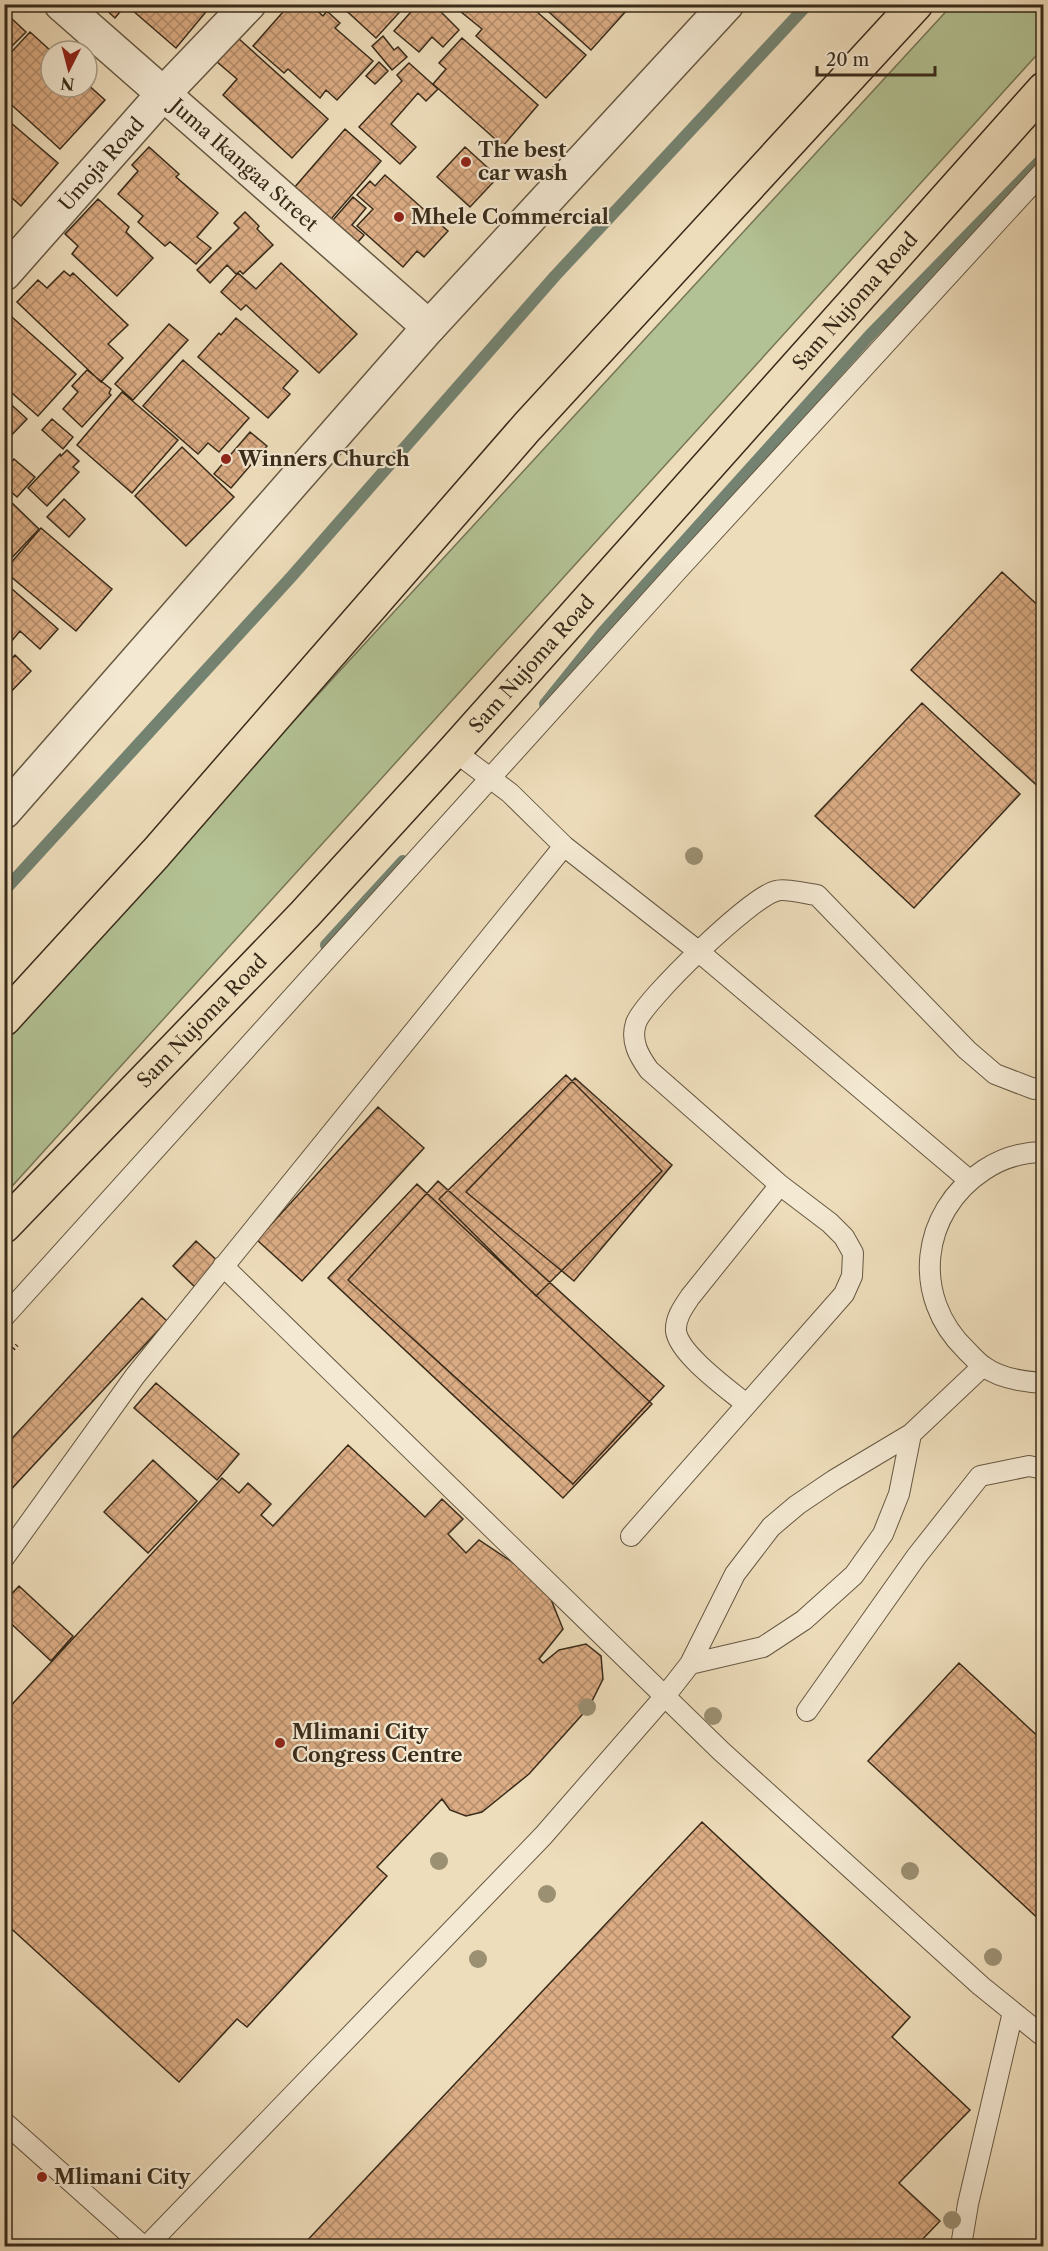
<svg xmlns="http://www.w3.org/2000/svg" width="1048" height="2251" font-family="'Libre Caslon Text',serif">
<defs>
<pattern id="building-cross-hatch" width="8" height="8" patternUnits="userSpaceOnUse" patternTransform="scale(1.5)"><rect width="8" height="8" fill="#dcad85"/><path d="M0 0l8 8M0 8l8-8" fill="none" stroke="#b38d6c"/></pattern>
</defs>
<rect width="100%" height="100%" fill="#edb"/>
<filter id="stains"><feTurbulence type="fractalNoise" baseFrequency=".00333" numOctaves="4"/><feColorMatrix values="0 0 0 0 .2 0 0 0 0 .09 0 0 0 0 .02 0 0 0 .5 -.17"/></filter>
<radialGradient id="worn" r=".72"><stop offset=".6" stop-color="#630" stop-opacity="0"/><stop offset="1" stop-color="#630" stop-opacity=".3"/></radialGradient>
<path fill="#b3c294" stroke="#767657" stroke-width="1.5" d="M 952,5 L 1043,5 L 1043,48 L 5,1194 L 4,1036 Z"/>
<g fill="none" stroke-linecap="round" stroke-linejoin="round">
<path stroke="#748371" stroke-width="12" d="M 545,704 L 603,632 L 870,335 L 1044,157
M 4,891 L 292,576 L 555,276 L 808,4
M 326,945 L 403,861"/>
</g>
<path fill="url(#building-cross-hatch)" stroke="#392b1a" stroke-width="1.5" d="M 100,4 L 122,4 L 124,7 L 115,18 Z
M 137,4 L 208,4 L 210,7 L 176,48 L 132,10 Z
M 290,4 L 310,4 L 323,16 L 327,11 L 340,23 L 335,28 L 373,61 L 337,100 L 326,90 L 320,98 L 288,69 L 284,73 L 253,46 Z
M 339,4 L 407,4 L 376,38 Z
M 418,4 L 433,4 L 459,30 L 443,47 L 432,37 L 419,52 L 394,31 Z
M 465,4 L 528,4 L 586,55 L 546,98 L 476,36 L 482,29 L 460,11 Z
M 540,4 L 621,4 L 627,10 L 591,50 Z
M 11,18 L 26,32 L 4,54 L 4,25 Z
M 30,32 L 51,51 L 51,87 L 87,87 L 87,84 L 105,100 L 60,149 L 4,98 L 4,60 Z
M 383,36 L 394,50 L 398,47 L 407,57 L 392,70 L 372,46 Z
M 238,38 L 328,119 L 292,158 L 223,95 L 237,79 L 217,62 Z
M 462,38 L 538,105 L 503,146 L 433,84 L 446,69 L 439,63 Z
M 379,62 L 388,71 L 375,84 L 366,76 Z
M 409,63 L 438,89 L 426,101 L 418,93 L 391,124 L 416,147 L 400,164 L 359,127 L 402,81 L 397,75 Z
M 4,117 L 58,163 L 21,206 L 4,191 Z
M 345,129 L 381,161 L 331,219 L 294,188 Z
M 149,147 L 179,174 L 176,177 L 218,213 L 197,237 L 211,248 L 196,264 L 170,242 L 165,246 L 138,222 L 143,216 L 118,194 L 138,171 L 132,165 Z
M 465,147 L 498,177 L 470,207 L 437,177 Z
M 385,175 L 448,231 L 424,257 L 417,251 L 403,267 L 357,226 L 373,209 L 357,195 L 370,181 L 375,186 Z
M 353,197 L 366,208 L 352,225 L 364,235 L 352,249 L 327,227 Z
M 98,199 L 129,227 L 126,232 L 153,258 L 117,296 L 72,254 L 78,246 L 65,234 Z
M 245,212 L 259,226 L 257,229 L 273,245 L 243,274 L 240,271 L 236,274 L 227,265 L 210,283 L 197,270 L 239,228 L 234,223 Z
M 281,263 L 357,334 L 319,373 L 246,305 L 241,310 L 221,292 L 238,273 L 256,289 Z
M 64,271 L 70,276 L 73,273 L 128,325 L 108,344 L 123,358 L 101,382 L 17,302 L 38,280 L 47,288 Z
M 4,310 L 76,374 L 38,416 L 4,386 Z
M 236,318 L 298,371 L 283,388 L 290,394 L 268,418 L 198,357 L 219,333 L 221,335 Z
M 169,324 L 188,340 L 133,400 L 115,384 Z
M 183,360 L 249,418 L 219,452 L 208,443 L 198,454 L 143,406 Z
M 87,370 L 111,389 L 109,393 L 111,395 L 82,427 L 63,409 L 78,392 L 72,386 Z
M 122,392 L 178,440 L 132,493 L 77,445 Z
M 4,398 L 27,419 L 4,443 Z
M 52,419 L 73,437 L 63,449 L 42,430 Z
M 250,432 L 267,446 L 231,488 L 214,474 Z
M 182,447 L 234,497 L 186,546 L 135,496 Z
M 67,450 L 79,461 L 73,467 L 79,472 L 47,506 L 28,488 L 60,454 L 61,456 Z
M 14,459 L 35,477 L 17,497 L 4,486 L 4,470 Z
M 64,499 L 85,519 L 69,537 L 47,517 Z
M 10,501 L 39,529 L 4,566 L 4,507 Z
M 41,528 L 112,589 L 76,631 L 4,571 Z
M 1002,572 L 1044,611 L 1044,792 L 911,670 Z
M 4,582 L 58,629 L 40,649 L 20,631 L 10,643 L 4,639 Z
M 15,655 L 31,671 L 4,699 L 4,666 Z
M 922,703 L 1020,794 L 914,908 L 815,816 Z
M 566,1075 L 662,1171 L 536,1296 L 439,1199 Z
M 575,1078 L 672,1165 L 574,1281 L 466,1192 Z
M 378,1107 L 424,1148 L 302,1281 L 257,1240 Z
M 438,1181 L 664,1386 L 573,1484 L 348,1280 Z
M 417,1184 L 652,1404 L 563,1498 L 328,1278 Z
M 196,1241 L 221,1264 L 197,1289 L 173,1266 Z
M 142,1298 L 167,1321 L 4,1497 L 4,1447 Z
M 156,1383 L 239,1454 L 217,1480 L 134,1408 Z
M 348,1445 L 425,1517 L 442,1499 L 463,1519 L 448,1534 L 466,1553 L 479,1540 L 521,1568 L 550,1597 L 563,1629 L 539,1659 L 543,1663 L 559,1650 L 586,1644 L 601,1656 L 603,1679 L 589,1707 L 529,1774 L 482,1812 L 466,1816 L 450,1810 L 442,1799 L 377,1867 L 387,1876 L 247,2027 L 237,2019 L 179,2082 L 4,1922 L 4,1713 L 222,1478 L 239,1493 L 248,1483 L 271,1504 L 261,1515 L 273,1526 Z
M 153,1460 L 197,1501 L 148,1553 L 104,1512 Z
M 19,1586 L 73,1636 L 51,1661 L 4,1617 L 4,1602 Z
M 959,1663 L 1044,1742 L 1044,1924 L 868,1761 Z
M 702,1822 L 910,2017 L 892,2037 L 970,2110 L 899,2183 L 940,2221 L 916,2246 L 302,2246 Z"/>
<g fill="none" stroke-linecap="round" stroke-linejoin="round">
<g stroke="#665842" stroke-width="22">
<path id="lane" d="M 454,751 L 510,793 L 564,846 L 698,951 L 969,1180
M 1044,1152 C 1022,1152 1002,1158 984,1170 C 920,1212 911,1297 966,1350 C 971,1355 977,1362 983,1366 C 999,1378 1024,1382 1044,1383
M 223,1266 L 721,1751 L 981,1986 L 1044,2037
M 4,1317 L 678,570 L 1044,171
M 746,1404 C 728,1389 679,1354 676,1331 C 675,1318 684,1306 690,1297 L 780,1185
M 631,1536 L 844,1294 L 852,1276 L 853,1253 L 844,1237 L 830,1223 L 780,1185 L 649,1070 C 639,1056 630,1041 636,1023 C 644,1000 751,897 776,891 C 784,888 808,894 817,895 L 967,1050 L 995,1074 L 1034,1089 L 1044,1086
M 4,1558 L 135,1376 L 564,846
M 690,1664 L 763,1647 L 804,1620 L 854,1575 L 883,1534 L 899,1494 L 911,1434
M 807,1711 L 916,1557 L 980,1476 L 1029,1466 L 1044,1469
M 4,2122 L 143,2246
M 147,2246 L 543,1836 L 665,1696 L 690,1664 L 735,1574 L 771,1527 L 797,1505 L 834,1480 L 911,1434 L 983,1366
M 961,2246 L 968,2204 L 1013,2012"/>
</g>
<g stroke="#665842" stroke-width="36">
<g id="street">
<path id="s1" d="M 61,4 L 429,327"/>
<path id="s2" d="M 4,274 L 164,93 L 249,4"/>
<path d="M 4,812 L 429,327 L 727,4"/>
</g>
</g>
<g stroke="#392b1a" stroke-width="36">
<g id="primary">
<path d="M 4,1019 L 156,853 L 527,427 L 916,4"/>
<path id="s3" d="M 4,1226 L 305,914 L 454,751 L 1044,89"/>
</g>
</g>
<path stroke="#392b1a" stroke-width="4" stroke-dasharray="1.5 3" stroke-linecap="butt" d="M 4,1359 L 17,1345"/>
<use href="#lane" stroke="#f4e9d3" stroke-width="20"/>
<use href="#street" stroke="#f4e9d3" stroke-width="33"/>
<use href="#primary" stroke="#edb" stroke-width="33"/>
</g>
<g fill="#9c9073">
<circle cx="694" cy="856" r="9"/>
<circle cx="587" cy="1707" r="9"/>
<circle cx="713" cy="1716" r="9"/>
<circle cx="439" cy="1861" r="9"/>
<circle cx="910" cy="1871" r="9"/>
<circle cx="547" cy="1894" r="9"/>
<circle cx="993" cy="1957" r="9"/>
<circle cx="478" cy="1959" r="9"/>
<circle cx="952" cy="2220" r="9"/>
</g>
<g fill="#8f2418" stroke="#f4e9d3" stroke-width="2">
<circle cx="466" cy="162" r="6"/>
<circle cx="399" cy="217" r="6"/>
<circle cx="226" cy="459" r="6"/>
<circle cx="280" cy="1743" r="6"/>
<circle cx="42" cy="2177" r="6"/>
</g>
<g text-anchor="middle" stroke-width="4.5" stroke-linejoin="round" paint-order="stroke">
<g font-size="20" font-weight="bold" fill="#392b1a" stroke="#f4e9d3" text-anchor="start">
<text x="478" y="157">The best<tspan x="478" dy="23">car wash</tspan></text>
<text x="411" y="224">Mhele Commercial</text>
<text x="238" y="466">Winners Church</text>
<text x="292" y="1739">Mlimani City<tspan x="292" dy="23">Congress Centre</tspan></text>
<text x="54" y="2184">Mlimani City</text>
</g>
<g font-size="20" fill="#392b1a" stroke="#f4e9d3">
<text dy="7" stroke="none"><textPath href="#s2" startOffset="147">Umoja Road</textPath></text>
<text dy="7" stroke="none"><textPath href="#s1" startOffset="244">Juma Ikangaa Street</textPath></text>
<text dy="7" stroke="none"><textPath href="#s3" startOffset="1257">Sam Nujoma Road</textPath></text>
<text dy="7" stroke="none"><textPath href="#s3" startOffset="771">Sam Nujoma Road</textPath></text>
<text dy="7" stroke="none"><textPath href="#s3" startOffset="285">Sam Nujoma Road</textPath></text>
</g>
</g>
<rect width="1048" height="2251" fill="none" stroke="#edb" stroke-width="24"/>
<rect x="6" y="6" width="1036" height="2239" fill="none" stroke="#392b1a" stroke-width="3"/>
<rect x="12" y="12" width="1024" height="2227" fill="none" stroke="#392b1a" stroke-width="1.5"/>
<g transform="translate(69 69) rotate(186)"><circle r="28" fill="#f4e9d3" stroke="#a99d89" stroke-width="1.5"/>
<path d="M0-4.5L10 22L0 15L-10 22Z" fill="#8f2418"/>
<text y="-9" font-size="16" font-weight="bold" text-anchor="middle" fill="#392b1a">N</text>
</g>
<path d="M817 66v9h118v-9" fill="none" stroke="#392b1a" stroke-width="3"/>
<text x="826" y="66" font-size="18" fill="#392b1a" stroke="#f4e9d3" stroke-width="4.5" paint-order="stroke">20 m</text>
<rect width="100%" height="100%" filter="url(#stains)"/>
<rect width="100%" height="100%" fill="url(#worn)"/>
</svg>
